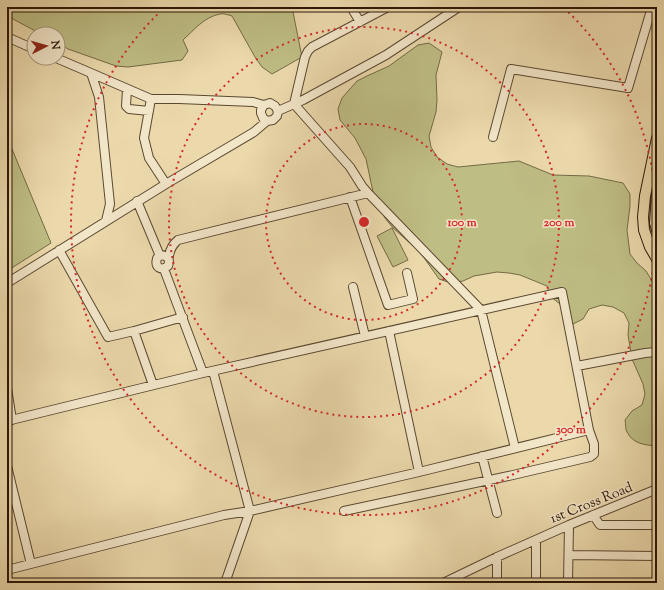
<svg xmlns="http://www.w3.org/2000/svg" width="664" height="590" font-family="'Sorts Mill Goudy',serif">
<rect width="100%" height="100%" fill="#ebd9ac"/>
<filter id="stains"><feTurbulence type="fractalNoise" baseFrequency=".005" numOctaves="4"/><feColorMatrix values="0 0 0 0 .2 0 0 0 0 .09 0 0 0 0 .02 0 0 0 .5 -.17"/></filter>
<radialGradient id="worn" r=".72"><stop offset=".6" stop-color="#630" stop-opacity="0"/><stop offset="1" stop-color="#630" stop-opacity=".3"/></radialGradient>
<path fill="#bebd84" stroke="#746a45" d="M 7,7 L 292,7 L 302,57 L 272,74 L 262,67 L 255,57 L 232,16 C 228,15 224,13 220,14 C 204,17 194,30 183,40 L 188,51 L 182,60 L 128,67 L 116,66 L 68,49 L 58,43 L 58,34 L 41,34 L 13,19 L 7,11 Z
M 429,43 L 442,52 L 436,75 L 437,100 L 436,112 L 429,136 L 431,147 L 437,157 L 447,164 L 458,167 L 519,161 L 553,175 L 589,176 L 623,183 L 630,194 L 630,206 L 627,230 L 630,254 L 637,263 L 646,271 L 657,289 L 657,446 C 645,445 633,444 627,432 C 625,429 626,424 625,420 L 632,411 L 642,405 L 645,394 L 643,384 L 632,359 L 628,335 L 629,323 L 624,313 L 613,307 L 602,305 L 589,309 L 583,319 L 573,324 L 567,314 L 560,304 L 551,297 L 547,286 L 520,275 L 509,273 L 497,272 L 474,276 L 463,281 L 451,283 L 439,279 L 420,252 L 393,228 L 385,218 L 373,192 L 366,159 L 355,138 L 340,120 L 338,109 L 342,98 L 357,81 L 367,76 L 389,66 L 418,45 Z
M 7,137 L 51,243 L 7,271 Z
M 392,228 L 408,260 L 393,267 L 377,236 Z"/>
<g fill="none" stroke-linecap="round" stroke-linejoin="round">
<g stroke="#5b4830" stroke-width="10">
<path id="minor" d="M 351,7 L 360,22
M 7,37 L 34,49
M 56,58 L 91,73 L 99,97 L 110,204 L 106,221
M 91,73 L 151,99 L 179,99 L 253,102 L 264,105
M 127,89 L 126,106 L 129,109 L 149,111
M 151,99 L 144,138 L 149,158 L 166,184
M 278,111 L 303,100 L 386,55 L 459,7
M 493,137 L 511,69 L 628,88 L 652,7
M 368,193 L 481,310 L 515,448
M 350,197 L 388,305 L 413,299 L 407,273
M 137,201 L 160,256
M 59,250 L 108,337 L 134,331 L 183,317
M 168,258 C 153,246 152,277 168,266 C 170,262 168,259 169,256 C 170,249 173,244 178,240 L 368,193 L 362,186 L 350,167 L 294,104 L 305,57 L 308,51 L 312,47 L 388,7
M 164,269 L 203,373
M 7,283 L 166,184 L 254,132 L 267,121 L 273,120 L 277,116 L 278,111 L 275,106 L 270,103 L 264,105 L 261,110 L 261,113 L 263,118 L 267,121
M 353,287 L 365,336
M 134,331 L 153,385
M 389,331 L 419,472
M 577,366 L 645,353 L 657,352
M 213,371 L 250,511 L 225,583
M 7,388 L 12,420
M 7,421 L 203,373 L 562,292 L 589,430 L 594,444 L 594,454 L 590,457 L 513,475 L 344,511
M 482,456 L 497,513
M 7,466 L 31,564
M 593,515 L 600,525 L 657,525
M 536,540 L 536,583
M 569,555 L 657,556
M 497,557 L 497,583
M 7,570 L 224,515 L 250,511 L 419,472 L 589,430
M 443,583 L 497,557 L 569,525 L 657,489
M 568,583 L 569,525"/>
</g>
<g stroke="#2b1706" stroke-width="12">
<path id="major" d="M 657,138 L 645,196 L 643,217 L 644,230 L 650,247 L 657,259
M 657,194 L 655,223 L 657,230"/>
</g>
<use href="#minor" stroke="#f2e6c9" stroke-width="8"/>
<use href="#major" stroke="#ebd9ac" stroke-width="10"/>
</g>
<g fill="none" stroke="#d62828" stroke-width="2" stroke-dasharray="2 4">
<circle cx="364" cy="222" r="98"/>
<circle cx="364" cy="222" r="195"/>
<path d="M657 225A293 293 0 1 1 164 8M564 8A293 293 0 0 1 657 219"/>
</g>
<g text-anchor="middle" stroke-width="3" stroke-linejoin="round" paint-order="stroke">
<g font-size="14" fill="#2b1706" stroke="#f2e6c9">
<text transform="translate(591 502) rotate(-22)" y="5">1st Cross Road</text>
</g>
</g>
<circle cx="364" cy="222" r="6" fill="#d62828" stroke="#f2e6c9" stroke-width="2"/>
<g font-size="12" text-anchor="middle" font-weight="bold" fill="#d62828" stroke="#f2e6c9" stroke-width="3" stroke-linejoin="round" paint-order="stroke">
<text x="462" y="226">100 m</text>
<text x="559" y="226">200 m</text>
<text x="571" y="433">300 m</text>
</g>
<rect width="664" height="590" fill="none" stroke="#ebd9ac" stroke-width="24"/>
<rect x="8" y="8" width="648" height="574" fill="none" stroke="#2b1706" stroke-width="2"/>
<rect x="12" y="12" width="640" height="566" fill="none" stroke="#2b1706"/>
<g transform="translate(46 46) rotate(84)"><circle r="19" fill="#f2e6c9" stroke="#a2937b"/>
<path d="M0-3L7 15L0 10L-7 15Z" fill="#8f2418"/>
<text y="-6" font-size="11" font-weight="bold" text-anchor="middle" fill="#2b1706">N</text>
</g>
<rect width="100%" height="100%" filter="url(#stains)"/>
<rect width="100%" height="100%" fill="url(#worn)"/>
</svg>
